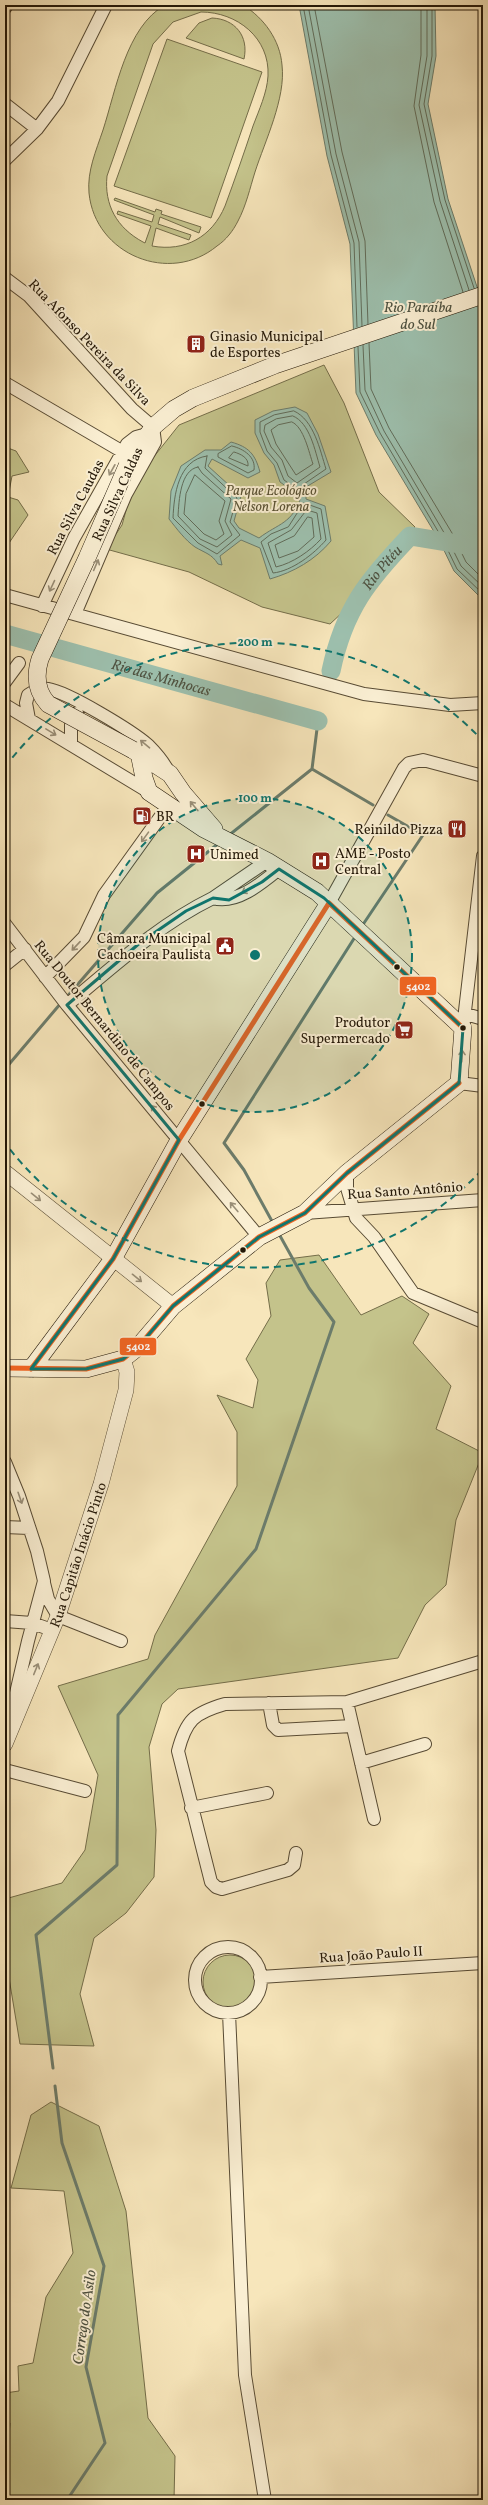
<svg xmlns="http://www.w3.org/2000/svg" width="488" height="2505" font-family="Vollkorn,serif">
<rect width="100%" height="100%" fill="#f7e6bb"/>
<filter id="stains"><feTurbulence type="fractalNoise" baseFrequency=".005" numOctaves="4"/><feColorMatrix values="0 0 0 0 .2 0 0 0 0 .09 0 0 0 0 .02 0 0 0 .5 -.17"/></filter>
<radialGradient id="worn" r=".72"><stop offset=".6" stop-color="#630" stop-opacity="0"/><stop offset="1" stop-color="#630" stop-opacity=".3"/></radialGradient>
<path fill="#c4c38b" stroke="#746d49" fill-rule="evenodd" d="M 165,5 L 243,5 C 264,18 280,40 282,65 C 286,98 265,141 255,172 C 250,188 246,206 238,221 C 233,231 226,240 217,246 C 170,285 95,255 89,193 C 87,171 96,151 103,130 C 116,90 126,27 165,5 ZM 201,12 C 237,12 270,38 268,76 C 267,93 259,110 253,126 C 244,153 235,179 225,206 C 212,237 185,252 152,246 L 156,228 L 189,240 L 191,235 L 158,224 L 160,217 L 199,233 L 201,227 L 161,214 L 162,211 L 156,209 L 155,212 L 115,198 L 114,200 L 154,215 L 152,222 L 118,211 L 117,214 L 151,226 L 145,243 L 143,242 C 117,228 104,205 107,176 L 153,44 L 173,22 Z
M 212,18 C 235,19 249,36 244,59 L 186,38 L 199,23 Z
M 167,39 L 262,72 L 211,218 L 114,186 Z
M 324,365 L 344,403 L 379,492 L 415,527 L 388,559 L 372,585 L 330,624 L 262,607 L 189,572 L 106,549 L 122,525 L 130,496 L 141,473 L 179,425 Z
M 5,447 L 16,451 L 29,472 L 12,476 L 8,497 L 18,500 L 28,515 L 7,546 L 5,545 Z
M 319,1255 L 361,1315 L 402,1296 L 429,1314 L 413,1343 L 451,1386 L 436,1429 L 483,1453 L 456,1520 L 446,1585 L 425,1605 L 398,1658 L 178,1689 L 162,1704 L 149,1747 L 156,1830 L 154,1877 L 126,1913 L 94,1938 L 80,1994 L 94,2046 L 20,2044 L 5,1954 L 5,1899 L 62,1883 L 85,1850 L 98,1775 L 58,1686 L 148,1659 L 155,1635 L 237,1486 L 237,1432 L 217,1395 L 253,1408 L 258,1380 L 246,1359 L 271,1316 L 266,1283 L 280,1260 Z
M203 1982a27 27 0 1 1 54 0a27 27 0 1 1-54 0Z
M 51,2102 L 99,2126 L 126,2211 L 148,2418 L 175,2456 L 174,2500 L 5,2500 L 5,2453 L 8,2446 L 10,2423 L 5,2419 L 5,2393 L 19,2391 L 18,2366 L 33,2363 L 46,2297 L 73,2253 L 64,2191 L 11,2188 L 31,2115 Z"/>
<path fill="#9dc0ae" stroke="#6c7c6b" d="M 299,5 L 435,5 L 436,56 L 428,104 L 448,199 L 483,305 L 483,600 L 454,571 L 439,540 L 376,435 L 356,393 L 350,244 L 327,156 Z
M 295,407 L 307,413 L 318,434 L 331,472 L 306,487 L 306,499 L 325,506 L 331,541 C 315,560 294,572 270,579 L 260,548 L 241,540 L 220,556 L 222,565 L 218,564 C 212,554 205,553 195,547 C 185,540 177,529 169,519 L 171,491 L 181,466 L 205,450 L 221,450 L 231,442 C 249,447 255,454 260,472 L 248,478 L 212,459 L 208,466 L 241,496 L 234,521 L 239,528 L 259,538 C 279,523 292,524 301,497 L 280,482 L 274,465 L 264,453 L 255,433 L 255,420 L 273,411 Z"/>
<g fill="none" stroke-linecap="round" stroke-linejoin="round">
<path stroke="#606c5a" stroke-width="1" d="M 303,5 L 331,155 L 354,243 L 357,327
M 308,5 L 336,154 L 359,242 L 362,326
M 314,5 L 342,152 L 365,241 L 368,324
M 421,5 L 421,55 L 414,106 L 434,202 L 463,292
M 427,5 L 427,56 L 419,105 L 440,201 L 469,290
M 432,5 L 432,56 L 424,104 L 445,200 L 474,288
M 369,343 L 371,389 L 389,428 L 452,533 L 466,562 L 483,579
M 363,345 L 365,390 L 384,431 L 446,536 L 461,566 L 483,587
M 358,347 L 360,392 L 380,433 L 442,538 L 457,569 L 483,594
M 294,411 C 314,420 320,450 326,469 L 304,484 L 300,491 L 284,480 L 277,463 L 267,451 L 260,432 L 260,422 L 274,415 Z
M 293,416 C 310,423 315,451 320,467 L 297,483 L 288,476 L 282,460 L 271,447 L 264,431 L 265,425 L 276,419 Z
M 292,422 C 304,427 309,453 313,464 L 296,475 L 276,444 L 271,430 L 278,425 Z
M 232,446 C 244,449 256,457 254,470 L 248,473 L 218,457 L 218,454 Z
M 234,452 C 241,454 249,458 248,466 L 229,458 Z
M 207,456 L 205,468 L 237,498 L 230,522 L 240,535 L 217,554 L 198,543 L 173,518 C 174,495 178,460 207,456 Z
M 198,467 L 202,473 L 231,499 L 225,521 L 232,535 L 217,547 L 200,539 L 178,516 C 179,501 180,470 198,467 Z
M 195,475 L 225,501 L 219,521 L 224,534 L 216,540 L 204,534 L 184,514 L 186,494 Z
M 304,503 L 321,509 L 326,540 C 314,554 292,571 273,573 L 261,542 L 271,534 L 288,527 Z
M 307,510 L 317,513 L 321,539 C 310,551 293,563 276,567 L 268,543 L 291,530 Z
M 308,517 L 312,518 L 314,537 L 298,551 L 279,558 L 275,545 L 294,536 Z"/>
<path stroke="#6c7c6b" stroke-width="3" d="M 312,769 L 373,805
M 228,836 L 312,769 L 318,721
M 362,926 L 423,835 L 388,815
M 65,999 L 157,893 L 219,843
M 5,1069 L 61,1003
M 273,1223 L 244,1170 L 224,1143 L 355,937
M 53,2068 L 36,1935 L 117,1865 L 118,1715 L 256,1549 L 334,1322 L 309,1288 L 279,1234
M 55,2086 L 62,2143 L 104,2266 L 86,2367 L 105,2443 L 69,2497"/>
<g stroke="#9dc0ae" stroke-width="19">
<path id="s1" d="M 5,634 L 318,721"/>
<path id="s2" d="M 331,671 C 344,609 368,580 410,536 L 483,548"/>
</g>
<g stroke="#584b34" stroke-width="14">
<path id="minor" d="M 5,8 L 7,5
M 5,104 L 37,129
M 5,160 L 37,129 L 58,101 L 106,5
M 5,278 L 29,296 L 132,409 L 153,427 L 155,442 L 126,494 L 75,614
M 5,383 L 123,452
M 5,595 L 364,694 L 450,705 L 483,703
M 42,606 L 74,538 L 127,444 L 136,437 L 147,434
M 5,682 L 19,663
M 5,705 L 149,792
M 29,719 L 26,703 L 28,695 C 34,691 40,688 48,689 C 68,692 132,731 148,745 C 155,752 162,760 167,769
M 71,744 L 71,725 L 77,713
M 267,861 L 213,898 C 236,905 262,883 279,869
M 329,903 L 404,768 L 409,763 L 423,760 L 483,776
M 5,924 L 67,1005 L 259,1237
M 5,965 L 25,949
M 45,977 L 84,937 L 104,895 L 168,806
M 67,1005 C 114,966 158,925 213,898
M 466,1014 L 483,1019
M 463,1028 L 483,856
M 459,1083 L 483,1086
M 347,1173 L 347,1188 L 356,1218 L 374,1237 L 413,1293 L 483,1322
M 305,1213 L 483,1200
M 5,1462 L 19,1496 L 37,1551 L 44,1581 L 28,1641 L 10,1719
M 5,1527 L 29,1528
M 44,1583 L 48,1599 L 58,1616 L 121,1641
M 5,1621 L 32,1623 L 52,1630
M 347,1702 L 374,1819
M 269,1703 L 273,1725 L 278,1730 L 352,1726
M 361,1763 L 425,1744
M 5,1770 L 85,1791
M 191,1808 L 267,1793
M 296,1853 L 294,1865 L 288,1870 L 222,1889 L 216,1887 L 211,1882 L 178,1751 C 186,1720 194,1713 225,1704 L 347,1702 L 483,1661
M195 1980a33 33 0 1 1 66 0a33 33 0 1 1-66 0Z
M 260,1977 L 483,1963
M 229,2013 L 245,2375 L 265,2500"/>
</g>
<g stroke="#584b34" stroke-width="16">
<g id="tertiary">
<path d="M 5,1172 L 173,1306"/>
<path id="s3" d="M 5,1744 L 58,1616 L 101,1484 L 126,1390 L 127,1372 L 123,1359"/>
</g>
</g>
<g stroke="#231707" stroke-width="18">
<path id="secondary" d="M 127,466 L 153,427 L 174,409 L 193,398 L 275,365 L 483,295
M 133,750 L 170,774 L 183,793 L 214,829
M 5,1368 L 86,1369 L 123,1359 L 138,1347 L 173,1306 L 259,1237 L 305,1213 L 347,1173 L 459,1083 L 463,1028 L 317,892 L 267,861 L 204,829 L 149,792 L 144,778 L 139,753
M 31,1369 L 113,1259 L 179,1140 L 329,903"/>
</g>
<use href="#minor" stroke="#faefd3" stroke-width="12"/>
<use href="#tertiary" stroke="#faefd3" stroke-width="15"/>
<use href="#secondary" stroke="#faefd3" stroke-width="17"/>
<g stroke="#231707" stroke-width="18" stroke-linecap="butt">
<path id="secondary-bridge" d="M 127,466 L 87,558 L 40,659 C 35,675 36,691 48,704 L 133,750"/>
</g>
<use href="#secondary-bridge" stroke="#faefd3" stroke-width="17"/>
<g stroke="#faefd3" stroke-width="8">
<path id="bus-1" d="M 329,903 L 463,1028
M 5,1368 L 86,1369 L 123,1359 L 138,1347 L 173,1306 L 259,1237 L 305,1213 L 347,1173 L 459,1083
M 31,1369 L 113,1259 L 179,1140 L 329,903"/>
</g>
<use href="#bus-1" stroke="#f26522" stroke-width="5"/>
</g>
<defs><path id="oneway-shaft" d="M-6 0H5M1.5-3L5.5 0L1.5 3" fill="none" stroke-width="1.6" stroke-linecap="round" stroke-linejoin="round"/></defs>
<g stroke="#998e77">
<use href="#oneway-shaft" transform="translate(112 470) rotate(119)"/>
<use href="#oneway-shaft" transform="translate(96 565) rotate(-67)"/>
<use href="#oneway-shaft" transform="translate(52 586) rotate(115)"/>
<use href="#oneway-shaft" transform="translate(51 732) rotate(31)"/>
<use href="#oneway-shaft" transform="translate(145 744) rotate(-140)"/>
<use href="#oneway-shaft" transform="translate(194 806) rotate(-130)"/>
<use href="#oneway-shaft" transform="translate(145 837) rotate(126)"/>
<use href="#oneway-shaft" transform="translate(247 890) rotate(151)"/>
<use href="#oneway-shaft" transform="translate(76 946) rotate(133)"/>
<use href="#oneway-shaft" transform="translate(462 1056) rotate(-87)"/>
<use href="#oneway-shaft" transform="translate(155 1110) rotate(-130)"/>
<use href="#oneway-shaft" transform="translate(36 1197) rotate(39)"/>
<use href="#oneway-shaft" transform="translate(234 1207) rotate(-130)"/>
<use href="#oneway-shaft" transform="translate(137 1278) rotate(39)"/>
<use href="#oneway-shaft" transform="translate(20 1498) rotate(71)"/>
<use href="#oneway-shaft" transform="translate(36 1669) rotate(-68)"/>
</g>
<path fill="none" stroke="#0f766e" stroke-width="3" stroke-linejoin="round" d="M 279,869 L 324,898 L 463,1028 L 459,1083 L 347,1173 L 305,1213 L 259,1237 L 173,1306 L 138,1347 L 123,1359 L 86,1369 L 31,1369 L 113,1259 L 179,1140 L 67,1005 L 141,942 L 186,911 L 213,898 L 229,900 L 262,882 Z"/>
<circle cx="255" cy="955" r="157" fill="#0f766e" fill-opacity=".12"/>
<g fill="none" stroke="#0f766e" stroke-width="2" stroke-dasharray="7 5">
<circle cx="255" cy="955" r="157"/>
<path d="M482 1170A313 313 0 0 1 5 1143M5 767A313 313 0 0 1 482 740"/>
</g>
<defs>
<g id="building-square" transform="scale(1)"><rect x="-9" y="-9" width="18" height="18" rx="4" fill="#8f2418" stroke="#faefd3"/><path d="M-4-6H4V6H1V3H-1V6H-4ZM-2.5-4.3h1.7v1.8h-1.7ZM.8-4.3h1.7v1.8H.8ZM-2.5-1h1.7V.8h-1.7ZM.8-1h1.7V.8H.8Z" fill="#fff"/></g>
<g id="fuel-square" transform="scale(1)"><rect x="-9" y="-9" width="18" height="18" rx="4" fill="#8f2418" stroke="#faefd3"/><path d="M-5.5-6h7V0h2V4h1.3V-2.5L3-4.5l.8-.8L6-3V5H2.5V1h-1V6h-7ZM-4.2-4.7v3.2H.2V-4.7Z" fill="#fff"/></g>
<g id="restaurant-square" transform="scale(1)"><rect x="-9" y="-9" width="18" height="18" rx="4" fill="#8f2418" stroke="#faefd3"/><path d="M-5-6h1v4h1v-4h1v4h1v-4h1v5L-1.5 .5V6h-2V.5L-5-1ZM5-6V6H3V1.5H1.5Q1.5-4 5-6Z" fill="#fff"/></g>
<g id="hospital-square" transform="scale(1)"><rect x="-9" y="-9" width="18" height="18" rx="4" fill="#8f2418" stroke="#faefd3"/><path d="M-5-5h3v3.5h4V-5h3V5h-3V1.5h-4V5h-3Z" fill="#fff"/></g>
<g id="civic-square" transform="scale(1)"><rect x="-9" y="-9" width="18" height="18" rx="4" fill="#8f2418" stroke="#faefd3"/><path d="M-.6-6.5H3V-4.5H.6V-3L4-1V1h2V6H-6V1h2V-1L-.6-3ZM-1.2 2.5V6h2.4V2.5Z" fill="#fff"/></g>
<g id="supermarket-square" transform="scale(1)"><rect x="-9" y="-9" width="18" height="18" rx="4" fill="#8f2418" stroke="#faefd3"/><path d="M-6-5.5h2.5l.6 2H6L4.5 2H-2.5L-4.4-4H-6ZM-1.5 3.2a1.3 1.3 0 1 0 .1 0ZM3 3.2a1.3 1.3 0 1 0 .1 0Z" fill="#fff"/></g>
</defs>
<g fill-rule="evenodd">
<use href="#building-square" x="196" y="344"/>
<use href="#fuel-square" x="142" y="816"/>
<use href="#restaurant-square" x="457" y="829"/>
<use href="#hospital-square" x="196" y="854"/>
<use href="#hospital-square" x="321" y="861"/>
<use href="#civic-square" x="225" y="946"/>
<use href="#supermarket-square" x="404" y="1030"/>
</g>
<g fill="#231707" stroke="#faefd3" stroke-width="1.5">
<circle cx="397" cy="967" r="3.5"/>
<circle cx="463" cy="1028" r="3.5"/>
<circle cx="202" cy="1104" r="3.5"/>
<circle cx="243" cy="1250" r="3.5"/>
</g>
<g text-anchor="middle" stroke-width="4" stroke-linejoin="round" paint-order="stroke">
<g font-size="14" fill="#231707" stroke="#faefd3" text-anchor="start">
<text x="210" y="341">Ginasio Municipal<tspan x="210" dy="16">de Esportes</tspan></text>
<text x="156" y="821">BR</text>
<text x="443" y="834" text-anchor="end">Reinildo Pizza</text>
<text x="335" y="858">AME - Posto<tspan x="335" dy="16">Central</tspan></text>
<text x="210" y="859">Unimed</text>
<text x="211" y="943" text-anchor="end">Câmara Municipal<tspan x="211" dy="16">Cachoeira Paulista</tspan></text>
<text x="390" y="1027" text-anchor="end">Produtor<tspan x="390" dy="16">Supermercado</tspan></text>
</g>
<g font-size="14" fill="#231707" stroke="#faefd3">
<text transform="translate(90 342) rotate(46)" y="5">Rua Afonso Pereira da Silva</text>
<text transform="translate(117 494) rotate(-65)" y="5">Rua Silva Caldas</text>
<text transform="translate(75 507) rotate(-62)" y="5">Rua Silva Caudas</text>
<text transform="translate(105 1025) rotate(51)" y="5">Rua Doutor Bernardino de Campos</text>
<text transform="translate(405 1190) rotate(-4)" y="5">Rua Santo Antônio</text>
<text dy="5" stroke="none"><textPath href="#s3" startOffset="203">Rua Capitão Inácio Pinto</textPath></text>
<text transform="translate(371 1954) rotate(-4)" y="5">Rua João Paulo II</text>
</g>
<g font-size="14" font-style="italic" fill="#5b5335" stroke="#faefd3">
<text x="271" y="495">Parque Ecológico<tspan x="271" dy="16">Nelson Lorena</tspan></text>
</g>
<g font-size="15" font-style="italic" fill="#4e5241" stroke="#faefd3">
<text x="418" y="312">Rio Paraíba<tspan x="418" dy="17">do Sul</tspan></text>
<text dy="5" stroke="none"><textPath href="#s2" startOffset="117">Rio Pitéu</textPath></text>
<text dy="5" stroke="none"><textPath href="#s1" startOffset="162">Rio das Minhocas</textPath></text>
<text transform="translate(84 2317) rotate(-82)" y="5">Corrego do Asilo</text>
</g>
</g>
<circle cx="255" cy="955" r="6" fill="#0f766e" stroke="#faefd3" stroke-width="2"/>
<g font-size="12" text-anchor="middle" font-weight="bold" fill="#0f766e" stroke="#faefd3" stroke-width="4" stroke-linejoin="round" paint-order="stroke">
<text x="255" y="646">200 m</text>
<text x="255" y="802">100 m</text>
</g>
<g stroke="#faefd3" stroke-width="1.5">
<rect x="399" y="976" width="38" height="20" rx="4" fill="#f26522"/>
<rect x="119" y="1337" width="38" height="19" rx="4" fill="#f26522"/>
</g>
<g font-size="11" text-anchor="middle" font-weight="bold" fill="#fff">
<text x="418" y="990">5402</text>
<text x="138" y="1350">5402</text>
</g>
<rect width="488" height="2505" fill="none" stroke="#f7e6bb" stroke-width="20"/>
<rect x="6" y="6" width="476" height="2493" fill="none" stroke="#231707" stroke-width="2"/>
<rect x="10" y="10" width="468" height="2485" fill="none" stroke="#231707"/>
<rect width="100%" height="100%" filter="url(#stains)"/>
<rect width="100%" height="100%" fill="url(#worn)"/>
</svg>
